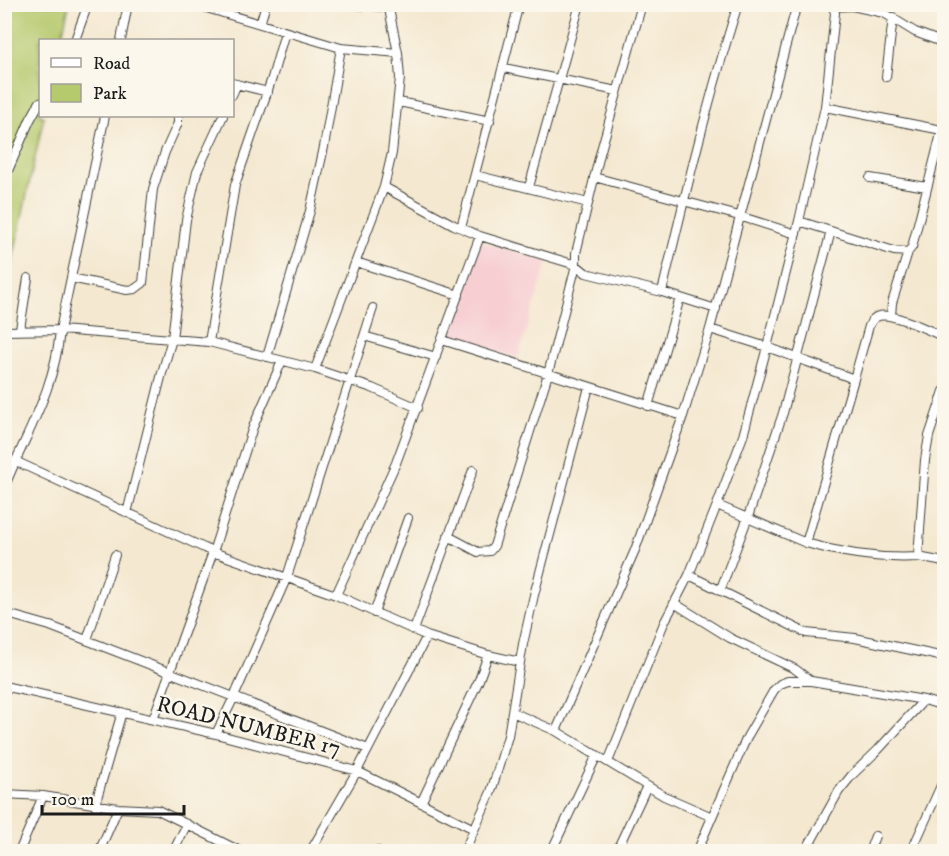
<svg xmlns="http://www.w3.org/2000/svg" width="949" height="856" font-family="'IM FELL DW Pica',serif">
<rect width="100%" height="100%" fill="#fbf7ec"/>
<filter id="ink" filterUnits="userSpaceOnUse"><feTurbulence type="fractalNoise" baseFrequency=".0167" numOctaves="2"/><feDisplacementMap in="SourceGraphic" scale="12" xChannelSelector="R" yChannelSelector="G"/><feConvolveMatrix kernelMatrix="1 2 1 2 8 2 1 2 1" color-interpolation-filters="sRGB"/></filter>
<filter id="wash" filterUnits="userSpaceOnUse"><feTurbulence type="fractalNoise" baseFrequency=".008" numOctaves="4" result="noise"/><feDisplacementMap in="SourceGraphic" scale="24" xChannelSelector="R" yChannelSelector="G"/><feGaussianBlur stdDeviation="1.35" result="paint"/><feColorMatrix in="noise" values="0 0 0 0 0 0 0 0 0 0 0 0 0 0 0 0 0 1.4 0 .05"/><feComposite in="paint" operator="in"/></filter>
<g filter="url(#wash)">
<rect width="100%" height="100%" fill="#f4e8d0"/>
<path fill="#f7cfd3" d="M 480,241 L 548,261 L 518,358 L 449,337 Z"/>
<path fill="#b5c96d" stroke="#687244" stroke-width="1.5" d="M 5,5 L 69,5 L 61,40 L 40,40 L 40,116 L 44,116 L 7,286 L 5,285 Z"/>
</g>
<g filter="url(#ink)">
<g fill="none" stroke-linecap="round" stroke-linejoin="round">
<g stroke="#3c3b37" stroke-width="10">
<path id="street" d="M 193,4 L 341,48 L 398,53
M 339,4 L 388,7
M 642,4 L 600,154 L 576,253 L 576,265 L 586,273 L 662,292 L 716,309
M 833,7 L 852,6 L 884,13 L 915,32 L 944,43
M 260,24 L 266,4
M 75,40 L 88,4
M 121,40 L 128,4
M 504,68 L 617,91
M 886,77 L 893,17
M 232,83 L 268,92
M 232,95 L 237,84
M 399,102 L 490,121
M 825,107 L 835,13 L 832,4
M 475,175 L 588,203
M 594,177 L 739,216 L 796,234
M 870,178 L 927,187
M 4,180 L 30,120 L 40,102
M 384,187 L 454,225 L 480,236 L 576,265 L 548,374 L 494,546 L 490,551 L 478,552 L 448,536
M 529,187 L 580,4
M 799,221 L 825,107 L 942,130
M 461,228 L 519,4
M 356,262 L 459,295
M 71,278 L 127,290 L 135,289 L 143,283 L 153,189 L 165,152 L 178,123 L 178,116
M 662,292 C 685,195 708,99 738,4
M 891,316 L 892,303 L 908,252
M 20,329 L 28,278
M 4,331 L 60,330 L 209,342 L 315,369 L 372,388 L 418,408
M 364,336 L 436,357
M 442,340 L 683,416
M 209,342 L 235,185 L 272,78 L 285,32
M 267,357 L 310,211 L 324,147 L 341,48
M 315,369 L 384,187 L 392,153 L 400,78 L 398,53 L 388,4
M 854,379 L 869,326 C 871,321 874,317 879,316 C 892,312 931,331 944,337
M 944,391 L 929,436 L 925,460 L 918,557 L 944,562
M 648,406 L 680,298
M 15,461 L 213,552 L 336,595 L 427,636 L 488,655 L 520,662
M 4,488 C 26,433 55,390 60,330 L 105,116
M 717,505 L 806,543
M 127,513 L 162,373 L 172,339 L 186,220 L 197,172 L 223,116
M 918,557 C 879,559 844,554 806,543 L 854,379 L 767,347 L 799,221 L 894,251 L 908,252 L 912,247 L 942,130 L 944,130
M 689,575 L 806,633 L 855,638 L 944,657
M 720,591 L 748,517 L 783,413 L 831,231
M 336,595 L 396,463 L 480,236
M 674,603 L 730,638 L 795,669 L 811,681
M 4,613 L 50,626 L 368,749
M 374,613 L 408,518
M 414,630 L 473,470
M 87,640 L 115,555
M 4,686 L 216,734 L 357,771 L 474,829
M 939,704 L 944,682
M 512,712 L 556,731
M 153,719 L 213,552 L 253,427 L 282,361
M 216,734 L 234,697 L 287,577 L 373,308
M 608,762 L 664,623 L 689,575 L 717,505 L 743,436 L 767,347 L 710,329
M 4,794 L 43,796 L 118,808 L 158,810 L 242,852
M 421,803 L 479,680 L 488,655
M 95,805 L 122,712
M 712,817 L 747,737 L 774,690 L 780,684 L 788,681 L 811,681 L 924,700
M 19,852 L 43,796
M 99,852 L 118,808
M 173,852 L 187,824
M 310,852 L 357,771 L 427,636
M 377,852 L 378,851
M 464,852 L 491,792 L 508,736 L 523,644 L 534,595 L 589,387
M 551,852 L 597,755
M 616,852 L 647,786
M 697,852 L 712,817 L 664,796 L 556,731 L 635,550 L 683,416 L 710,329 L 797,4
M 805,852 L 839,791 L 852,775 L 878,750 L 924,700 L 944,706
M 869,852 L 875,836
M 911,852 L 944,779"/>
</g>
<use href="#street" stroke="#fff" stroke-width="8"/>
</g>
</g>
<g text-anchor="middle" stroke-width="5" stroke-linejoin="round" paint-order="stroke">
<g font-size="22" fill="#1c1c1c" stroke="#fbf7ec">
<text transform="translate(249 725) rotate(14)" y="8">ROAD NUMBER 17</text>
</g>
</g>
<rect width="949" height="856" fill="none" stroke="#fbf7ec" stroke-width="24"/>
<rect x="39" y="39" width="195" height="78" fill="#fbf7ec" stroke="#a29f99" stroke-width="1.5"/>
<rect x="51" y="58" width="30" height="9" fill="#ffffff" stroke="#a29f99" stroke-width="1.5"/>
<text x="93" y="69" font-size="18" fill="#1c1c1c">Road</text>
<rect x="51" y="84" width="30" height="18" fill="#b5c96d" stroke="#a29f99" stroke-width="1.5"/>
<text x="93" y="99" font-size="18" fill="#1c1c1c">Park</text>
<path d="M42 805v9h142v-9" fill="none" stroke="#1c1c1c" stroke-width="3"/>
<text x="51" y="805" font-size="18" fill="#1c1c1c" stroke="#fbf7ec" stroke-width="4.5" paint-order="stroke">100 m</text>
</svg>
